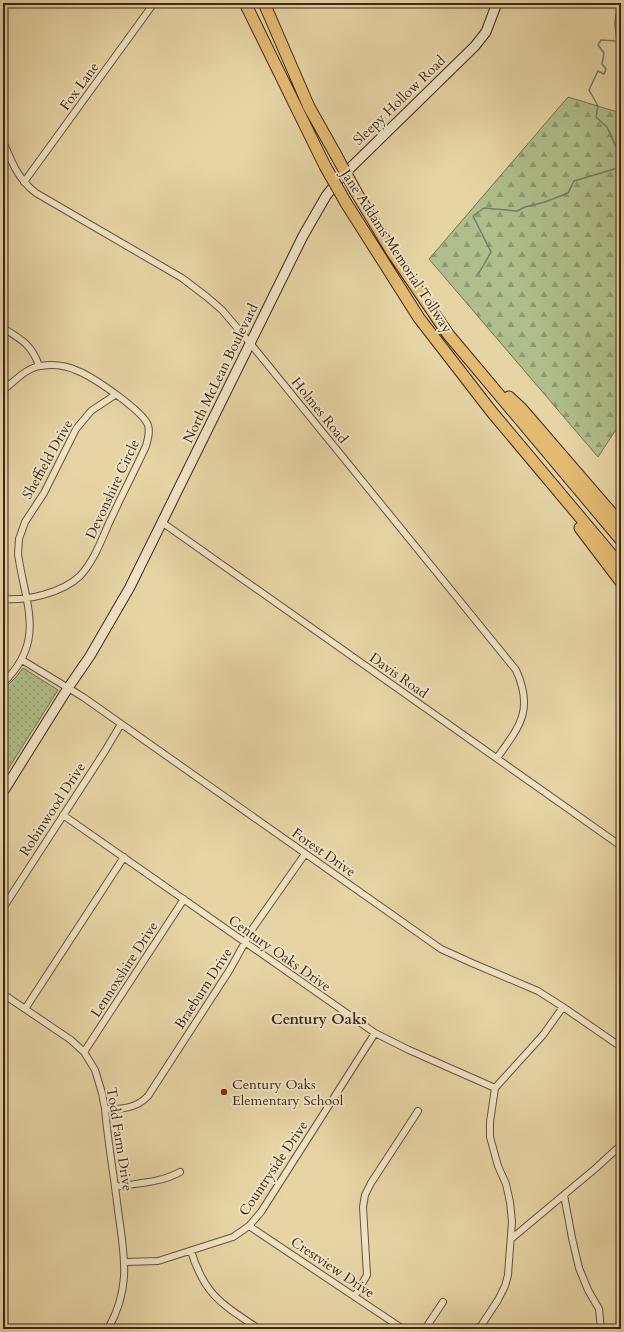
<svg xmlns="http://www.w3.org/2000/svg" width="624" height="1332" font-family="Cardo,serif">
<defs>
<pattern id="forest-firs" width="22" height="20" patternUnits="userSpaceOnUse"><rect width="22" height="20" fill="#afbe8a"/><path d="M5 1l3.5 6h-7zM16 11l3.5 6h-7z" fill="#909a70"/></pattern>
<pattern id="park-dots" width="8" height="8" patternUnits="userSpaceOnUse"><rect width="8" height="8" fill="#afbe8a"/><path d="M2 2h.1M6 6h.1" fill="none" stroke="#909a70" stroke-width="1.8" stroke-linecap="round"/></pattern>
</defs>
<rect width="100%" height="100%" fill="#e6d4a4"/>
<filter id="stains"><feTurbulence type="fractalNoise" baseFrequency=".005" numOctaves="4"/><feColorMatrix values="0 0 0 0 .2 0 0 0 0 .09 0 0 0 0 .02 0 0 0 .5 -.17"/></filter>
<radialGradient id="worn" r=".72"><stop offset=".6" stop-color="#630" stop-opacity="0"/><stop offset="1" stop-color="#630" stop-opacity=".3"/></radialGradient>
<path fill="url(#forest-firs)" stroke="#787250" d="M 568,97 L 621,113 L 621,422 L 598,457 L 429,259 Z"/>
<path fill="url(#park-dots)" stroke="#787250" d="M 23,668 L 58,690 L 3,777 L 3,690 L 16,677 Z"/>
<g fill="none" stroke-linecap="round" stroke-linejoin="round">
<path stroke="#747e6f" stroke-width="1.5" d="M 621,15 L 616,14 L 615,24 L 617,41 L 601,40 L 598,45 L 604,53 L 602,64 L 606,69 L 604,74 L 598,71 L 589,90 L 598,106 L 596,117 L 607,127 L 621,158
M 479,273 L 491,252 L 473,216 L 484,208 L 517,211 L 525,207 L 545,202 L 568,193 L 574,181 L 621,167"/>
<g stroke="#6a523a" stroke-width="8">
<path id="street" d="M 3,141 C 11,161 18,179 36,193 L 182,278 L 207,297 L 222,310 L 250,343 L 516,670 C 534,710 520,726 497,758
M 24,182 L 154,3
M 3,328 C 21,339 32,345 39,366
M 3,390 C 14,382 27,367 41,366 C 53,364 67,366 78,371 C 93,377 142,410 148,425 C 150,432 148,439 146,446 C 134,472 121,497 109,523 C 101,541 94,561 80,576 C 62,593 27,601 3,599
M 163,523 L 621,846
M 22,660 L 83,697 L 441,949 L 472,963 L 538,991 L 563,1007 L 621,1047
M 3,683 C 47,641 25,604 18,554 L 19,539 L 25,522 L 44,493 L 76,429 L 91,411 L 115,395
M 63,815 L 375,1033 L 409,1050 L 495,1088
M 3,908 L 105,751 L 121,724
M 3,994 L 71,1040 L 84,1052 L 95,1070 L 102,1093 L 105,1109 C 108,1143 114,1176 118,1210 C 124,1255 132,1286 108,1329
M 25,1009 L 124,857
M 84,1052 L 184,899
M 105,1109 C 121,1109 136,1109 148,1096 L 229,971 L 253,928 L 305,854
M 115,1187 C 137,1183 160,1183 180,1172
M 564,1195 L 572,1238 L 579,1268 L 588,1290 L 599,1309 L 601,1329
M 249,1226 L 403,1329
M 511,1239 L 596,1168 L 621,1145
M 191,1251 C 205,1296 222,1304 259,1329
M 125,1262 L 158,1261 L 233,1237 L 249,1226 L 261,1212 L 375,1033
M 355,1296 L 367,1275 L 363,1207 L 365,1195 L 371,1183 L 418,1111
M 425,1329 L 443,1302
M 479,1329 L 498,1300 L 505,1286 L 508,1275 L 509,1261 L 512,1222 L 510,1202 L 506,1184 L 498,1166 L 490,1137 L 490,1122 L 495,1088 L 543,1035 L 563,1007"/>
</g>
<g stroke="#412617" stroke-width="11">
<path id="secondary" d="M 3,792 L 68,688 L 90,656 L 130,587 L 303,236 L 326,196 L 341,177 L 475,46 L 486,32 L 497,3"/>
</g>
<g stroke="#412617" stroke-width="13">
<path id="highway" d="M 245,3 L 325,166
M 264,3 L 309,107 L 336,155
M 356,192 L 392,252 L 448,334 L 621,540
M 346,203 L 419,318 L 491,411 L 621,566
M 509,397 L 521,408 L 621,524
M 580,528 L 621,582"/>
</g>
<use href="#street" stroke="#efe3c4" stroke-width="6"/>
<use href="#secondary" stroke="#efe3c4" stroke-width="9"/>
<use href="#highway" stroke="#e3ba72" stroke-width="11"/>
<g stroke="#412617" stroke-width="13" stroke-linecap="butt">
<path id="highway-bridge" d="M 336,155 L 356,192
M 325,166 L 346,203"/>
</g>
<use href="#highway-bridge" stroke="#e3ba72" stroke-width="11"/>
</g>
<circle fill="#8f2418" stroke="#efe3c4" stroke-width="1.5" cx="224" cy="1092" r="4"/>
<g text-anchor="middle" stroke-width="4" stroke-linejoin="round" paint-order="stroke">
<g font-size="14" fill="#412617" stroke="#efe3c4">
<text transform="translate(79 86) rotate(-54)" y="5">Fox Lane</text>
<text transform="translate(399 100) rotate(-44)" y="5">Sleepy Hollow Road</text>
<text transform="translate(397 251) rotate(57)" y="5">Jane Addams Memorial Tollway</text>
<text transform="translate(220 373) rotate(-64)" y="5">North McLean Boulevard</text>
<text transform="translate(320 410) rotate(51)" y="5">Holmes Road</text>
<text transform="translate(47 459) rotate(-61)" y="5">Sheffield Drive</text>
<text transform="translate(112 489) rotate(-65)" y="5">Devonshire Circle</text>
<text transform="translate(399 675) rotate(35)" y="5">Davis Road</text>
<text transform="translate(52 809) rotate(-57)" y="5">Robinwood Drive</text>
<text transform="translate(324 852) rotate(35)" y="5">Forest Drive</text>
<text transform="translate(280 953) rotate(35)" y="5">Century Oaks Drive</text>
<text transform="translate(124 969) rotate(-57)" y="5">Lennoxshire Drive</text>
<text transform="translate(203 988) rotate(-57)" y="5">Braeburn Drive</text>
<text transform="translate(120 1139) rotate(81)" y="5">Todd Farm Drive</text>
<text transform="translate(273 1168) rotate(-56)" y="5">Countryside Drive</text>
<text transform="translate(333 1267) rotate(34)" y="5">Crestview Drive</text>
</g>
<g font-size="14" fill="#412617" stroke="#efe3c4" text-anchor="start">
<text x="232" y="1089">Century Oaks<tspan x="232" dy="16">Elementary School</tspan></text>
</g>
<g font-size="15" font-weight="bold" fill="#412617" stroke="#efe3c4">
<text x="319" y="1024">Century Oaks</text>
</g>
</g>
<rect width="624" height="1332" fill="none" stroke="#e6d4a4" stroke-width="16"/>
<rect x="4" y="4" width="616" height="1324" fill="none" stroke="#412617" stroke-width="2"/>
<rect x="8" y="8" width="608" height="1316" fill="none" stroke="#412617"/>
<rect width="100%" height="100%" filter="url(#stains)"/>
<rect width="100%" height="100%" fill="url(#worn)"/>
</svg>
